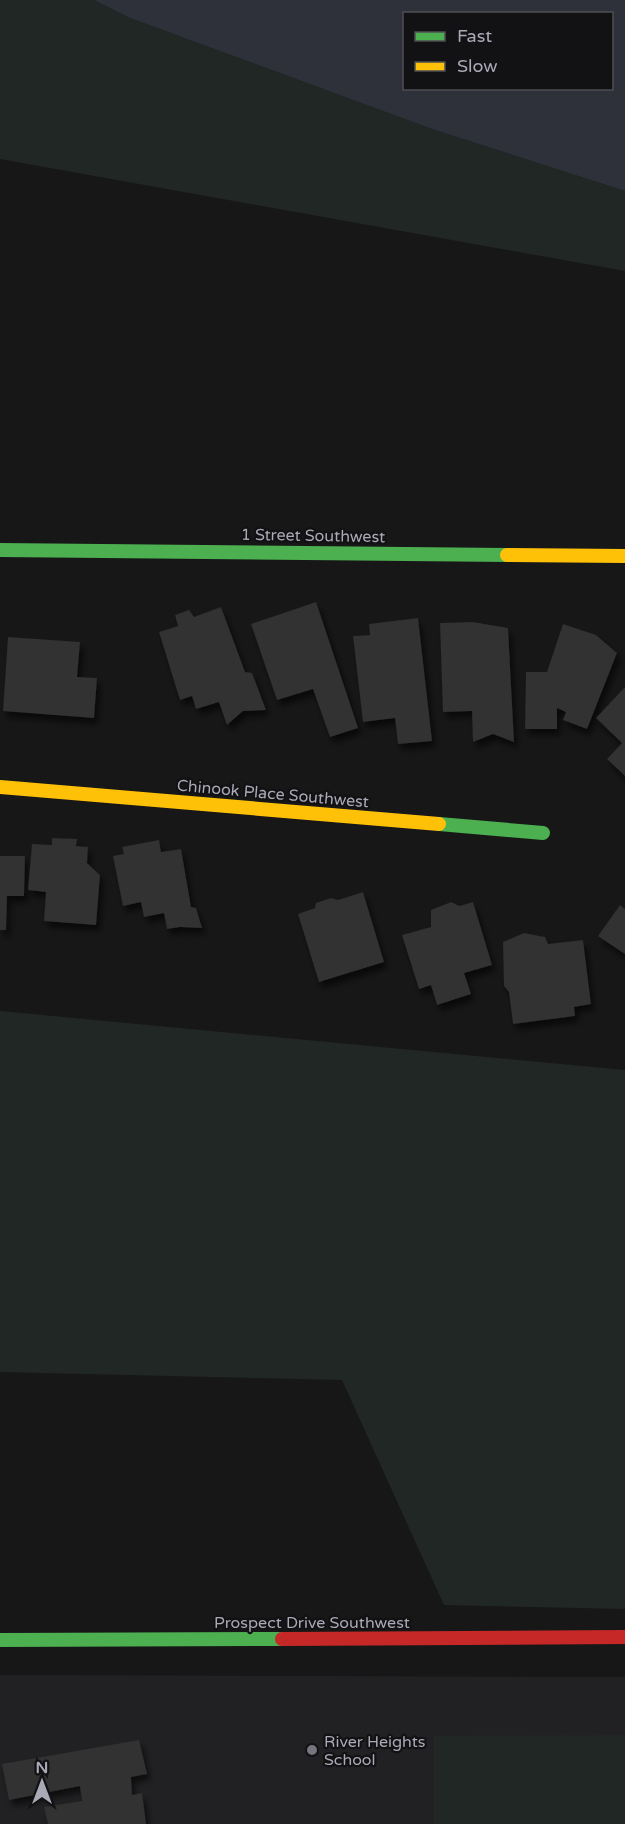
<svg xmlns="http://www.w3.org/2000/svg" width="625" height="1824" font-family="'Varela Round',sans-serif">
<defs>
<filter id="shadow"><feDropShadow dx="3.5" dy="6" stdDeviation="3" flood-color="#0009"/></filter>
</defs>
<rect width="100%" height="100%" fill="#171717"/>
<path fill="#212123" d="M 0,1675 L 625,1677 L 625,1824 L 0,1824 Z"/>
<path fill="#212724" d="M 0,0 L 94,0 L 130,18 L 432,129 L 625,191 L 625,271 L 0,159 Z
M 0,1011 L 625,1070 L 625,1609 L 444,1605 L 342,1380 L 0,1372 Z
M 625,1735 L 625,1824 L 434,1824 L 434,1736 Z"/>
<path fill="#2f313a" fill-rule="evenodd" d="M 94,0 L 625,0 L 625,191 L 432,129 L 130,18 ZM 404,14 L 612,14 L 612,88 L 404,88 Z"/>
<path fill="#303031" filter="url(#shadow)" d="M 316,602 L 358,728 L 330,737 L 313,689 L 277,700 L 251,624 Z
M 221,607 L 245,672 L 252,673 L 266,710 L 243,711 L 227,725 L 219,702 L 196,709 L 192,696 L 180,700 L 159,632 L 178,626 L 175,615 L 189,610 L 194,617 Z
M 418,618 L 432,741 L 398,744 L 395,718 L 363,722 L 353,636 L 370,635 L 369,624 Z
M 473,622 L 508,628 L 514,742 L 493,734 L 473,742 L 472,711 L 443,712 L 440,623 Z
M 563,624 L 596,635 L 617,653 L 587,729 L 563,720 L 566,712 L 557,708 L 557,729 L 525,729 L 526,672 L 547,672 Z
M 8,637 L 80,642 L 77,677 L 97,678 L 94,718 L 3,711 Z
M 625,687 L 625,776 L 607,759 L 622,743 L 596,718 Z
M 52,838 L 77,839 L 76,846 L 88,847 L 87,863 L 100,875 L 96,925 L 44,921 L 46,892 L 28,890 L 32,844 L 52,845 Z
M 159,840 L 161,852 L 181,849 L 191,907 L 196,908 L 202,928 L 180,927 L 167,929 L 164,913 L 144,917 L 141,902 L 123,906 L 113,856 L 124,854 L 122,847 Z
M 0,856 L 25,856 L 24,896 L 7,896 L 6,930 L 0,930 Z
M 363,892 L 384,962 L 319,982 L 298,914 L 315,908 L 316,903 L 331,898 L 338,900 Z
M 451,902 L 459,906 L 473,902 L 492,965 L 464,973 L 471,994 L 437,1005 L 431,985 L 419,989 L 402,935 L 431,927 L 431,910 Z
M 620,905 L 625,909 L 625,954 L 598,936 Z
M 524,933 L 545,937 L 548,944 L 583,940 L 591,1004 L 574,1007 L 575,1016 L 513,1024 L 509,992 L 504,986 L 503,942 Z
M 139,1740 L 147,1774 L 131,1777 L 132,1795 L 142,1793 L 146,1824 L 48,1824 L 44,1807 L 82,1801 L 80,1786 L 9,1800 L 2,1764 Z"/>
<g fill="none" stroke-linecap="round" stroke-linejoin="round">
<path stroke="#4caf50" stroke-width="14" d="M 0,550 L 507,555
M 439,824 L 543,833
M 0,1640 L 282,1639"/>
<path stroke="#ffc107" stroke-width="14" d="M 507,555 L 625,556
M 0,787 L 439,824"/>
<path stroke="#c62828" stroke-width="14" d="M 282,1639 L 625,1637"/>
</g>
<circle fill="#77767e" stroke="#121113" stroke-width="2" cx="312" cy="1750" r="6"/>
<g text-anchor="middle" stroke-width="4.5" stroke-linejoin="round" paint-order="stroke">
<g font-size="16" fill="#aaa9b6" stroke="#121113">
<text transform="translate(313 535) rotate(1)" y="6">1 Street Southwest</text>
<text transform="translate(273 793) rotate(5)" y="6">Chinook Place Southwest</text>
<text x="312" y="1628">Prospect Drive Southwest</text>
</g>
<g font-size="16" fill="#aaa9b6" stroke="#121113" text-anchor="start">
<text x="324" y="1747">River Heights<tspan x="324" dy="18">School</tspan></text>
</g>
</g>
<rect x="403" y="12" width="210" height="78" fill="#121113" stroke="#4f4e54" stroke-width="1.5"/>
<rect x="415" y="32" width="30" height="9" fill="#4caf50" stroke="#4f4e54" stroke-width="1.5"/>
<text x="457" y="42" font-size="18" fill="#aaa9b6">Fast</text>
<rect x="415" y="62" width="30" height="9" fill="#ffc107" stroke="#4f4e54" stroke-width="1.5"/>
<text x="457" y="72" font-size="18" fill="#aaa9b6">Slow</text>
<g transform="translate(42 1782)" stroke="#121113" stroke-width="4.5" paint-order="stroke">
<path d="M0-4.5L10 22L0 15L-10 22Z" fill="#aaa9b6"/>
<text y="-9" font-size="16" font-weight="bold" text-anchor="middle" fill="#aaa9b6">N</text>
</g>
</svg>
